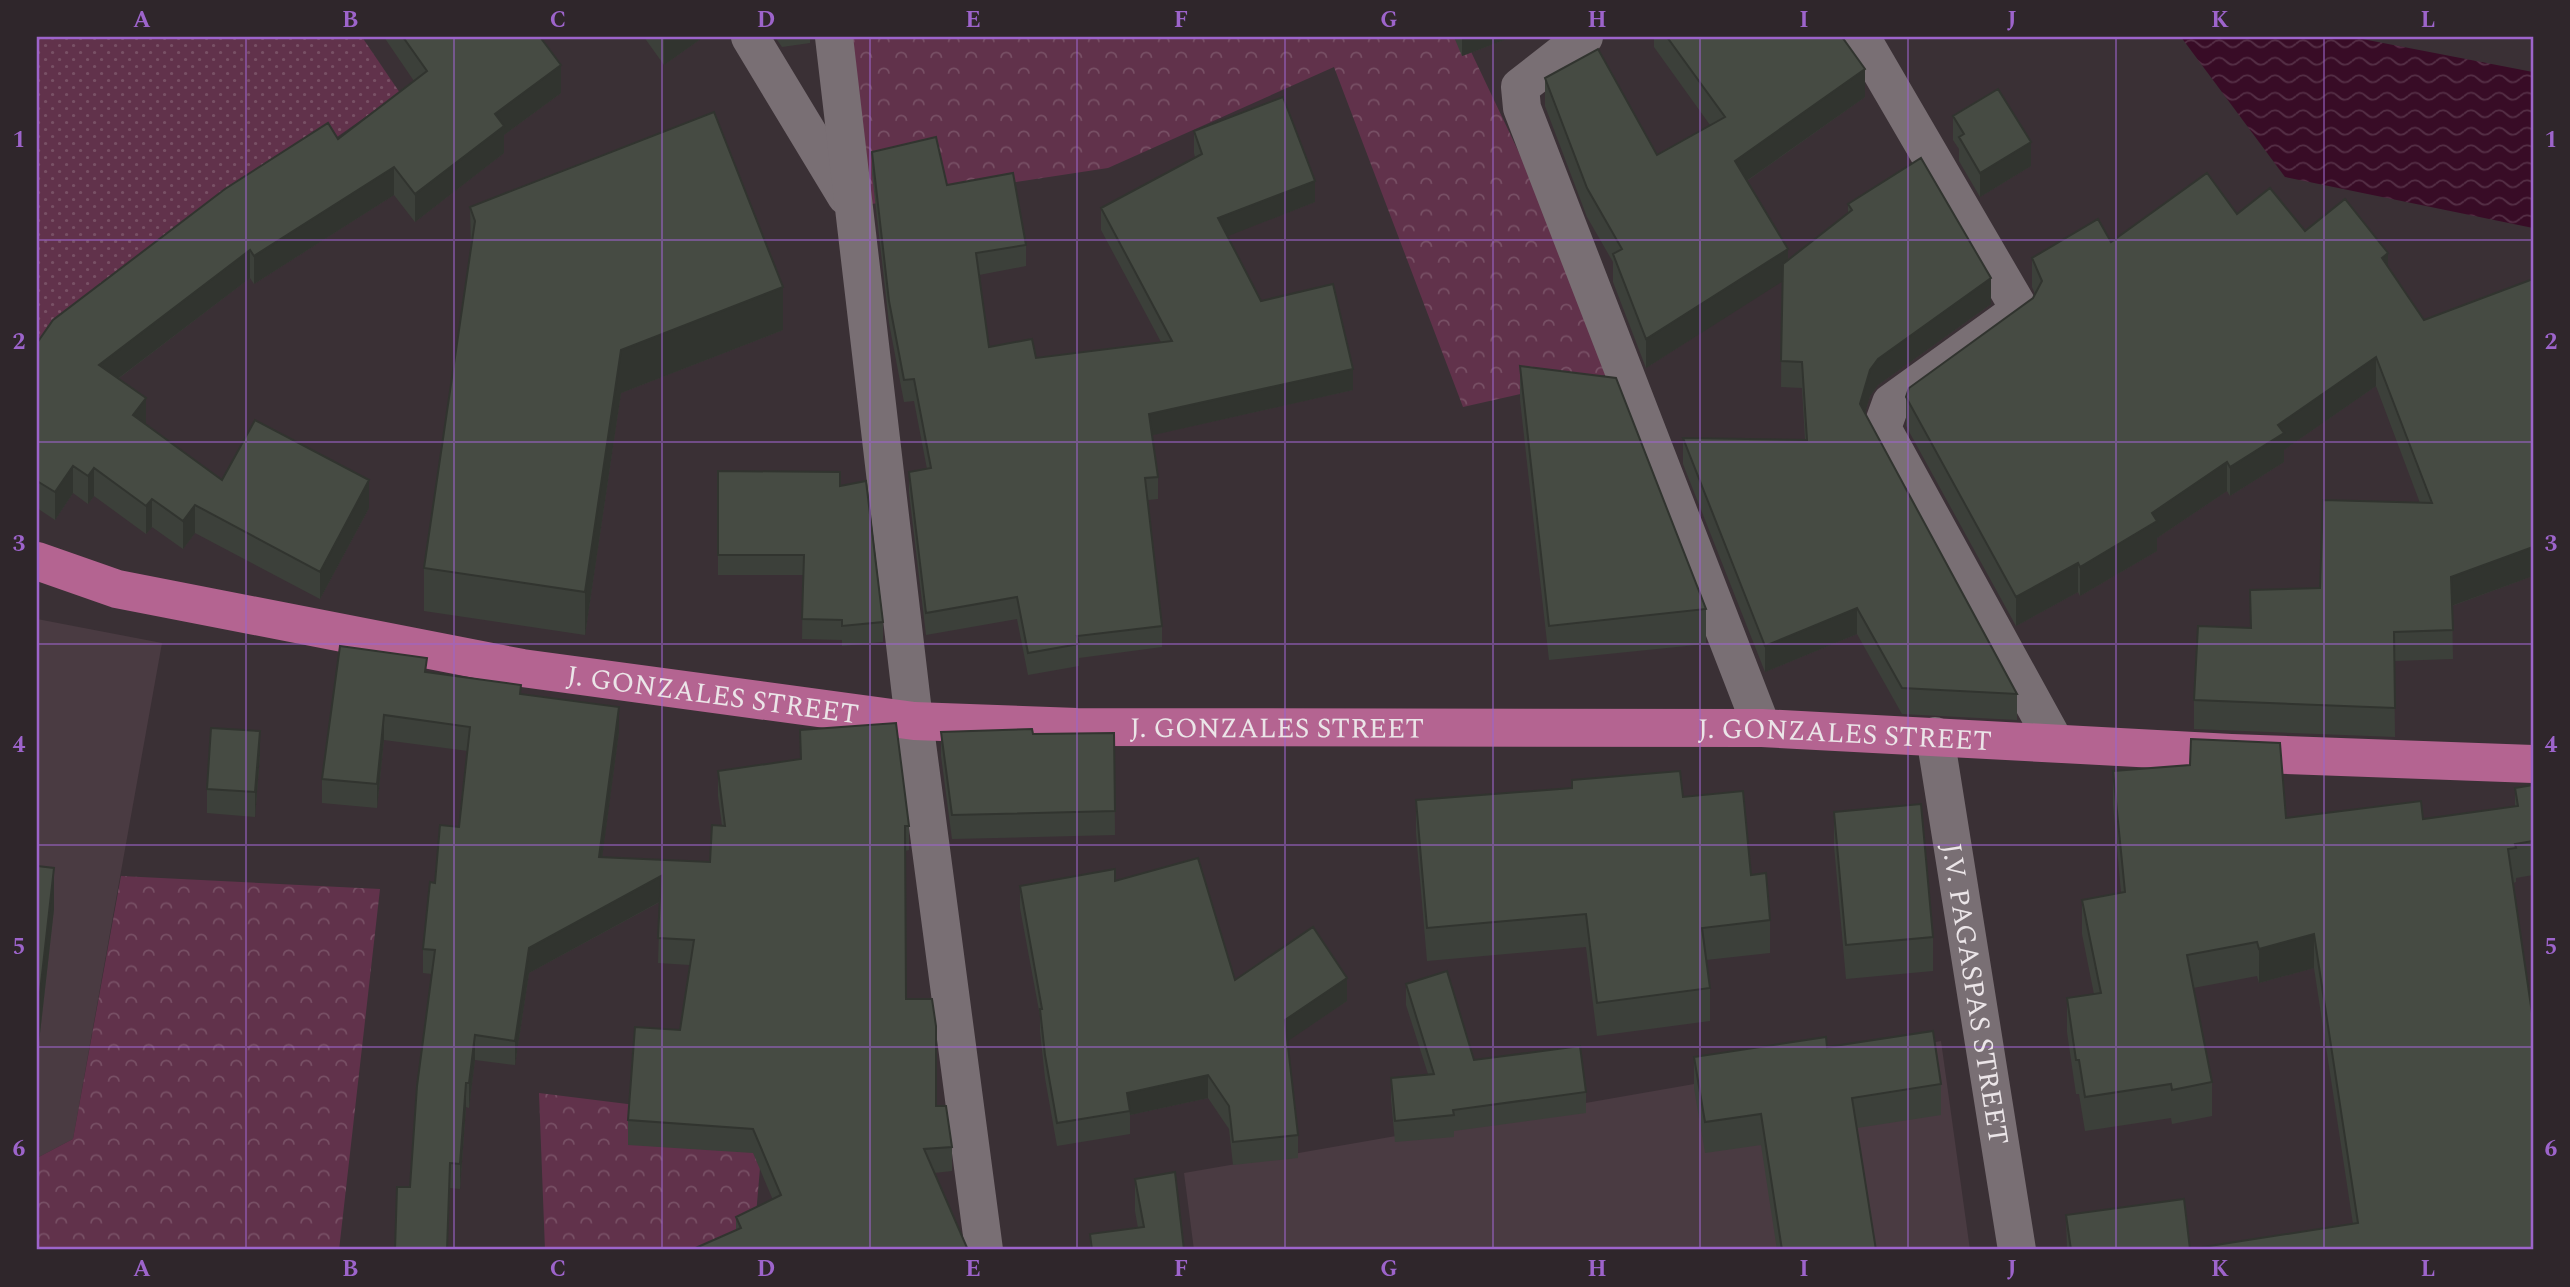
<svg xmlns="http://www.w3.org/2000/svg" width="2570" height="1287" font-family="Spectral,serif">
<defs>
<pattern id="grass-dots" width="8" height="8" patternUnits="userSpaceOnUse" patternTransform="scale(1.75)"><rect width="8" height="8" fill="#61324b"/><path d="M2 2h.1M6 6h.1" fill="none" stroke="#785065" stroke-width="1.8" stroke-linecap="round"/></pattern>
<pattern id="forest-crowns" width="20" height="18" patternUnits="userSpaceOnUse" patternTransform="scale(1.75)"><rect width="20" height="18" fill="#61324b"/><path d="M2 6a3 3 0 1 1 6 0M12 15a3 3 0 1 1 6 0" fill="none" stroke="#785065"/></pattern>
<pattern id="water-waves" width="16" height="10" patternUnits="userSpaceOnUse" patternTransform="scale(1.75)"><rect width="16" height="10" fill="#380c26"/><path d="M0 5q4-4 8 0t8 0" fill="none" stroke="#552f46"/></pattern>
</defs>
<rect width="100%" height="100%" fill="#3a3035"/>
<path fill="#4a3b42" d="M 37,619 L 162,643 L 73,1139 L 37,1158 Z
M 1941,1041 L 1970,1250 L 1194,1250 L 1184,1173 Z"/>
<path fill="url(#grass-dots)" d="M 37,37 L 362,37 L 400,93 L 37,346 Z"/>
<path fill="url(#forest-crowns)" d="M 834,37 L 1464,37 L 1623,371 L 1463,407 L 1334,67 L 1108,168 L 852,207 Z
M 121,876 L 380,889 L 339,1250 L 37,1250 L 37,1158 L 73,1139 Z
M 539,1093 L 764,1121 L 753,1250 L 545,1250 Z"/>
<path fill="url(#water-waves)" d="M 2181,37 L 2352,37 L 2533,72 L 2533,228 L 2285,177 Z"/>
<g fill="none" stroke-linecap="round" stroke-linejoin="round">
<g stroke="#796f74" stroke-width="38">
<path d="M 750,37 L 846,196"/>
<path d="M 834,37 L 914,721 L 984,1250"/>
<path d="M 1584,37 L 1520,87 L 1522,108 L 1762,728"/>
<path d="M 1861,37 L 2020,310 L 1891,403 L 1882,428 L 2054,741"/>
<path id="s1" d="M 1935,736 L 2017,1250"/>
</g>
<path stroke="#b46491" stroke-width="38" id="s2" d="M 37,561 L 117,589 L 522,668 L 914,721 L 1077,727 L 1762,728 L 2231,753 L 2533,764"/>
</g>
<path fill="#3c403a" d="M 384,37 L 540,37 L 561,93 L 504,135 L 504,153 L 415,222 L 394,195 L 254,284 L 250,278 L 118,379 L 146,424 L 222,480 L 369,508 L 320,599 L 195,533 L 183,549 L 152,527 L 146,534 L 94,496 L 88,504 L 73,493 L 55,520 L 37,508 L 37,343 L 338,139 L 414,81 Z
M 644,37 L 702,37 L 702,38 L 664,65 Z
M 775,37 L 810,37 L 810,43 L 782,47 Z
M 1454,37 L 1512,37 L 1462,56 Z
M 1654,37 L 1842,37 L 1865,97 L 1747,181 L 1788,260 L 1848,214 L 1848,204 L 1991,304 L 1878,385 L 1870,396 L 1865,413 L 2017,694 L 2017,720 L 1902,714 L 1857,634 L 1765,672 L 1683,464 L 1683,438 L 1805,440 L 1802,388 L 1781,387 L 1782,281 L 1646,368 L 1613,282 L 1613,262 L 1587,217 L 1545,106 L 1545,78 L 1657,155 L 1710,125 L 1654,47 Z
M 1953,116 L 2031,166 L 1980,197 L 1959,161 L 1959,149 L 1953,140 Z
M 1194,131 L 1315,202 L 1227,236 L 1261,301 L 1353,390 L 1152,435 L 1158,477 L 1158,499 L 1148,500 L 1162,626 L 1162,647 L 1079,658 L 1079,666 L 1028,675 L 1017,619 L 926,635 L 909,493 L 909,472 L 927,469 L 914,401 L 904,402 L 889,323 L 872,174 L 872,152 L 947,185 L 1026,245 L 1026,266 L 979,275 L 989,347 L 1036,358 L 1161,342 L 1101,230 L 1101,208 L 1195,157 L 1194,153 Z
M 470,207 L 783,330 L 621,393 L 585,635 L 424,611 L 424,568 L 471,252 Z
M 2237,214 L 2305,231 L 2388,268 L 2424,320 L 2533,279 L 2533,576 L 2452,606 L 2453,659 L 2394,661 L 2395,737 L 2194,729 L 2194,700 L 2250,628 L 2250,590 L 2320,588 L 2420,503 L 2376,386 L 2284,450 L 2284,462 L 2230,496 L 2227,491 L 2157,538 L 2157,551 L 2080,596 L 2078,592 L 2016,626 L 1906,426 L 1906,397 L 2033,298 L 2035,294 L 2032,287 L 2032,258 Z
M 1520,366 L 1706,609 L 1706,644 L 1549,660 L 1520,400 Z
M 718,471 L 840,486 L 883,622 L 883,642 L 842,646 L 842,640 L 802,639 L 803,575 L 718,575 Z
M 340,646 L 427,673 L 521,694 L 619,732 L 602,857 L 710,862 L 722,826 L 718,796 L 718,771 L 800,759 L 800,730 L 909,826 L 909,850 L 905,851 L 906,999 L 936,1106 L 952,1147 L 952,1171 L 934,1173 L 736,1230 L 736,1217 L 773,1200 L 753,1153 L 628,1145 L 628,1120 L 680,1030 L 690,965 L 658,963 L 660,902 L 529,973 L 515,1065 L 475,1060 L 469,1108 L 466,1107 L 460,1189 L 450,1188 L 447,1250 L 395,1250 L 410,1187 L 432,974 L 423,973 L 423,949 L 435,883 L 459,827 L 468,751 L 384,740 L 377,808 L 322,803 L 322,779 Z
M 941,732 L 1033,734 L 1114,733 L 1115,835 L 952,839 L 941,756 Z
M 260,755 L 255,817 L 207,813 L 207,789 Z
M 2113,771 L 2286,818 L 2423,819 L 2515,807 L 2515,788 L 2533,785 L 2533,875 L 2516,878 L 2516,882 L 2513,883 L 2533,1250 L 2067,1250 L 2066,1215 L 2190,1249 L 2353,1224 L 2314,968 L 2259,983 L 2257,976 L 2193,988 L 2212,1082 L 2212,1116 L 2172,1124 L 2171,1118 L 2085,1131 L 2079,1094 L 2076,1094 L 2067,1032 L 2067,998 L 2094,994 L 2082,934 L 2082,900 L 2121,892 L 2113,805 Z
M 1572,780 L 1683,797 L 1751,875 L 1770,920 L 1770,953 L 1706,960 L 1710,988 L 1710,1021 L 1597,1036 L 1586,947 L 1427,961 L 1416,833 L 1416,800 L 1572,788 Z
M 1834,812 L 1933,937 L 1933,971 L 1846,979 L 1834,846 Z
M 37,866 L 54,909 L 39,1042 L 37,1042 Z
M 1115,881 L 1235,980 L 1347,1001 L 1287,1041 L 1298,1135 L 1298,1158 L 1233,1165 L 1229,1129 L 1208,1098 L 1130,1115 L 1130,1134 L 1057,1146 L 1045,1078 L 1040,1032 L 1040,1016 L 1020,908 L 1020,886 Z
M 1406,984 L 1474,1060 L 1586,1092 L 1586,1113 L 1454,1131 L 1454,1137 L 1395,1142 L 1391,1099 L 1391,1078 L 1428,1074 L 1406,1005 Z
M 1827,1047 L 1941,1084 L 1941,1115 L 1857,1128 L 1876,1250 L 1777,1250 L 1761,1145 L 1705,1153 L 1694,1088 L 1694,1057 Z
M 1135,1179 L 1184,1250 L 1090,1250 L 1090,1234 L 1138,1228 L 1135,1211 Z"/>
<path fill="#31342f" d="M 664,37 L 702,37 L 702,38 L 664,65 Z
M 1462,37 L 1512,37 L 1462,56 Z
M 561,65 L 561,93 L 504,135 L 504,153 L 415,222 L 415,194 L 495,114 Z
M 1865,69 L 1865,97 L 1735,189 L 1735,161 Z
M 2031,142 L 2031,166 L 1980,197 L 1980,173 Z
M 394,167 L 394,195 L 254,284 L 254,256 Z
M 1315,181 L 1315,202 L 1218,240 L 1218,218 Z
M 1788,249 L 1788,278 L 1646,368 L 1646,339 Z
M 250,250 L 250,278 L 99,393 L 99,365 Z
M 2388,253 L 2388,282 L 2382,258 Z
M 1991,278 L 1991,304 L 1878,385 L 1870,396 L 1860,430 L 1860,404 L 1870,370 L 1878,359 Z
M 783,287 L 783,330 L 621,393 L 585,635 L 585,592 L 621,350 Z
M 2376,357 L 2376,386 L 2284,450 L 2284,462 L 2230,496 L 2230,467 L 2278,425 Z
M 1353,369 L 1353,390 L 1149,436 L 1149,414 Z
M 146,398 L 146,426 L 133,415 Z
M 2227,462 L 2227,491 L 2157,538 L 2157,551 L 2080,596 L 2080,567 L 2152,513 Z
M 73,466 L 73,493 L 55,520 L 55,492 Z
M 94,468 L 94,496 L 88,504 L 88,476 Z
M 369,480 L 369,508 L 320,599 L 320,572 Z
M 152,499 L 152,527 L 146,534 L 146,506 Z
M 195,505 L 195,533 L 183,549 L 183,521 Z
M 2533,547 L 2533,576 L 2451,606 L 2451,577 Z
M 2078,563 L 2078,592 L 2016,626 L 2016,597 Z
M 1857,608 L 1857,634 L 1765,672 L 1765,646 Z
M 619,707 L 619,732 L 599,881 L 599,857 Z
M 384,715 L 384,740 L 377,808 L 377,784 Z
M 260,731 L 260,755 L 255,817 L 255,792 Z
M 54,868 L 54,909 L 39,1042 L 39,1001 Z
M 661,876 L 661,901 L 529,973 L 515,1065 L 515,1041 L 529,948 Z
M 2314,934 L 2314,968 L 2259,983 L 2259,949 Z
M 1347,978 L 1347,1001 L 1285,1043 L 1285,1020 Z
M 475,1035 L 475,1060 L 469,1108 L 469,1083 Z
M 1208,1075 L 1208,1098 L 1130,1115 L 1127,1093 Z
M 466,1083 L 466,1107 L 460,1189 L 460,1164 Z"/>
<path fill="#464b43" stroke="#31342f" stroke-width="2" d="M 403,37 L 540,37 L 561,65 L 495,114 L 504,126 L 415,194 L 394,167 L 254,256 L 250,250 L 99,365 L 146,398 L 133,415 L 222,480 L 255,420 L 369,480 L 320,572 L 195,505 L 183,521 L 152,499 L 146,506 L 94,468 L 88,476 L 73,466 L 55,492 L 37,481 L 37,343 L 53,320 L 225,189 L 328,123 L 338,139 L 427,71 Z
M 1667,37 L 1842,37 L 1865,69 L 1735,161 L 1788,249 L 1646,339 L 1613,254 L 1622,249 L 1587,188 L 1545,78 L 1598,49 L 1657,155 L 1725,117 Z
M 1998,89 L 2031,142 L 1980,173 L 1959,137 L 1964,134 L 1953,116 Z
M 1283,97 L 1315,181 L 1218,218 L 1261,301 L 1333,284 L 1353,369 L 1149,414 L 1158,477 L 1145,478 L 1162,626 L 1077,636 L 1079,644 L 1028,653 L 1017,597 L 926,613 L 909,472 L 931,468 L 914,379 L 904,380 L 889,301 L 872,152 L 936,137 L 947,185 L 1013,173 L 1026,245 L 976,253 L 989,347 L 1032,339 L 1036,358 L 1172,341 L 1101,208 L 1202,154 L 1194,131 Z
M 714,112 L 783,287 L 621,350 L 585,592 L 424,568 L 475,221 L 470,207 Z
M 1921,158 L 1991,278 L 1878,359 L 1870,370 L 1860,404 L 2017,694 L 1902,688 L 1857,608 L 1765,646 L 1683,438 L 1807,440 L 1802,362 L 1781,361 L 1783,264 L 1852,210 L 1848,204 Z
M 2207,173 L 2237,214 L 2270,188 L 2305,231 L 2345,199 L 2388,253 L 2382,258 L 2424,320 L 2533,279 L 2533,547 L 2451,577 L 2453,630 L 2394,632 L 2395,708 L 2194,700 L 2198,626 L 2251,628 L 2250,590 L 2320,588 L 2323,500 L 2432,503 L 2376,357 L 2278,425 L 2284,433 L 2230,467 L 2227,462 L 2152,513 L 2157,521 L 2080,567 L 2078,563 L 2016,597 L 1906,397 L 1909,388 L 2033,298 L 2042,281 L 2032,258 L 2098,219 L 2111,242 Z
M 1520,366 L 1616,378 L 1706,609 L 1549,626 Z
M 718,471 L 840,472 L 840,486 L 866,481 L 883,622 L 842,626 L 842,620 L 802,619 L 804,555 L 718,555 Z
M 340,646 L 427,658 L 425,672 L 521,685 L 520,694 L 619,707 L 599,857 L 710,862 L 712,825 L 725,826 L 718,771 L 801,759 L 800,730 L 896,723 L 909,826 L 905,826 L 906,999 L 932,999 L 936,1026 L 936,1106 L 946,1106 L 952,1147 L 924,1149 L 968,1250 L 691,1250 L 741,1228 L 736,1217 L 781,1195 L 753,1129 L 628,1120 L 635,1027 L 680,1030 L 694,940 L 658,938 L 661,876 L 529,948 L 515,1041 L 475,1035 L 469,1083 L 466,1083 L 460,1164 L 450,1163 L 447,1250 L 395,1250 L 397,1187 L 410,1187 L 417,1086 L 435,950 L 423,949 L 430,882 L 435,883 L 440,825 L 459,827 L 470,727 L 384,715 L 377,784 L 322,779 Z
M 211,728 L 260,731 L 255,792 L 207,789 Z
M 1032,729 L 1033,734 L 1114,733 L 1115,811 L 952,815 L 941,732 Z
M 2191,739 L 2280,743 L 2286,818 L 2421,801 L 2423,819 L 2518,806 L 2515,788 L 2533,785 L 2533,841 L 2515,844 L 2516,848 L 2508,849 L 2533,1020 L 2533,1250 L 2071,1250 L 2066,1215 L 2184,1199 L 2190,1249 L 2358,1223 L 2314,934 L 2259,949 L 2257,942 L 2187,955 L 2212,1082 L 2172,1090 L 2171,1084 L 2085,1097 L 2079,1060 L 2076,1060 L 2067,998 L 2101,993 L 2082,900 L 2125,892 L 2113,771 L 2190,765 Z
M 1680,771 L 1683,797 L 1743,791 L 1751,875 L 1766,873 L 1770,920 L 1702,928 L 1710,988 L 1597,1003 L 1586,914 L 1427,928 L 1416,800 L 1572,788 L 1572,780 Z
M 1921,804 L 1933,937 L 1846,945 L 1834,812 Z
M 1198,858 L 1235,980 L 1313,927 L 1347,978 L 1285,1020 L 1298,1135 L 1233,1142 L 1229,1106 L 1208,1075 L 1127,1093 L 1130,1111 L 1057,1123 L 1045,1055 L 1040,1009 L 1042,1009 L 1020,886 L 1115,869 L 1115,881 Z
M 37,866 L 54,868 L 39,1001 L 37,1000 Z
M 1447,971 L 1474,1060 L 1580,1046 L 1586,1092 L 1453,1110 L 1454,1115 L 1395,1121 L 1391,1078 L 1434,1074 L 1406,984 Z
M 1933,1031 L 1941,1084 L 1852,1098 L 1876,1250 L 1782,1250 L 1761,1114 L 1705,1122 L 1694,1057 L 1826,1037 L 1827,1047 Z
M 1175,1172 L 1184,1250 L 1092,1250 L 1090,1234 L 1144,1227 L 1135,1179 Z"/>
<path fill="none" stroke="#9d64cb" stroke-width="2" stroke-opacity="0.55" d="M 246,37 L 246,1250M 454,37 L 454,1250M 662,37 L 662,1250M 870,37 L 870,1250M 1077,37 L 1077,1250M 1285,37 L 1285,1250M 1493,37 L 1493,1250M 1700,37 L 1700,1250M 1908,37 L 1908,1250M 2116,37 L 2116,1250M 2324,37 L 2324,1250M 37,240 L 2533,240M 37,442 L 2533,442M 37,644 L 2533,644M 37,845 L 2533,845M 37,1047 L 2533,1047"/>
<g text-anchor="middle" stroke-width="5" stroke-linejoin="round" paint-order="stroke">
<g font-size="28" fill="#ebe5e8" stroke="#2f262b">
<text dy="10" stroke="none"><textPath href="#s2" startOffset="690">J. GONZALES STREET</textPath></text>
<text dy="10" stroke="none"><textPath href="#s2" startOffset="1256">J. GONZALES STREET</textPath></text>
<text dy="10" stroke="none"><textPath href="#s2" startOffset="1824">J. GONZALES STREET</textPath></text>
<text dy="10" stroke="none"><textPath href="#s1" startOffset="261">J.V. PAGASPAS STREET</textPath></text>
</g>
</g>
<rect width="2570" height="1287" fill="none" stroke="#2f262b" stroke-width="77"/>
<rect x="38" y="38" width="2494" height="1210" fill="none" stroke="#9d64cb" stroke-width="2.5"/>
<g font-size="23" text-anchor="middle" font-weight="bold" fill="#9d64cb">
<text x="142" y="27">A</text>
<text x="350" y="27">B</text>
<text x="558" y="27">C</text>
<text x="766" y="27">D</text>
<text x="973" y="27">E</text>
<text x="1181" y="27">F</text>
<text x="1389" y="27">G</text>
<text x="1597" y="27">H</text>
<text x="1804" y="27">I</text>
<text x="2012" y="27">J</text>
<text x="2220" y="27">K</text>
<text x="2428" y="27">L</text>
<text x="19" y="147">1</text>
<text x="2551" y="147">1</text>
<text x="19" y="349">2</text>
<text x="2551" y="349">2</text>
<text x="19" y="551">3</text>
<text x="2551" y="551">3</text>
<text x="19" y="752">4</text>
<text x="2551" y="752">4</text>
<text x="19" y="954">5</text>
<text x="2551" y="954">5</text>
<text x="19" y="1156">6</text>
<text x="2551" y="1156">6</text>
<text x="142" y="1276">A</text>
<text x="350" y="1276">B</text>
<text x="558" y="1276">C</text>
<text x="766" y="1276">D</text>
<text x="973" y="1276">E</text>
<text x="1181" y="1276">F</text>
<text x="1389" y="1276">G</text>
<text x="1597" y="1276">H</text>
<text x="1804" y="1276">I</text>
<text x="2012" y="1276">J</text>
<text x="2220" y="1276">K</text>
<text x="2428" y="1276">L</text>
</g>
</svg>
